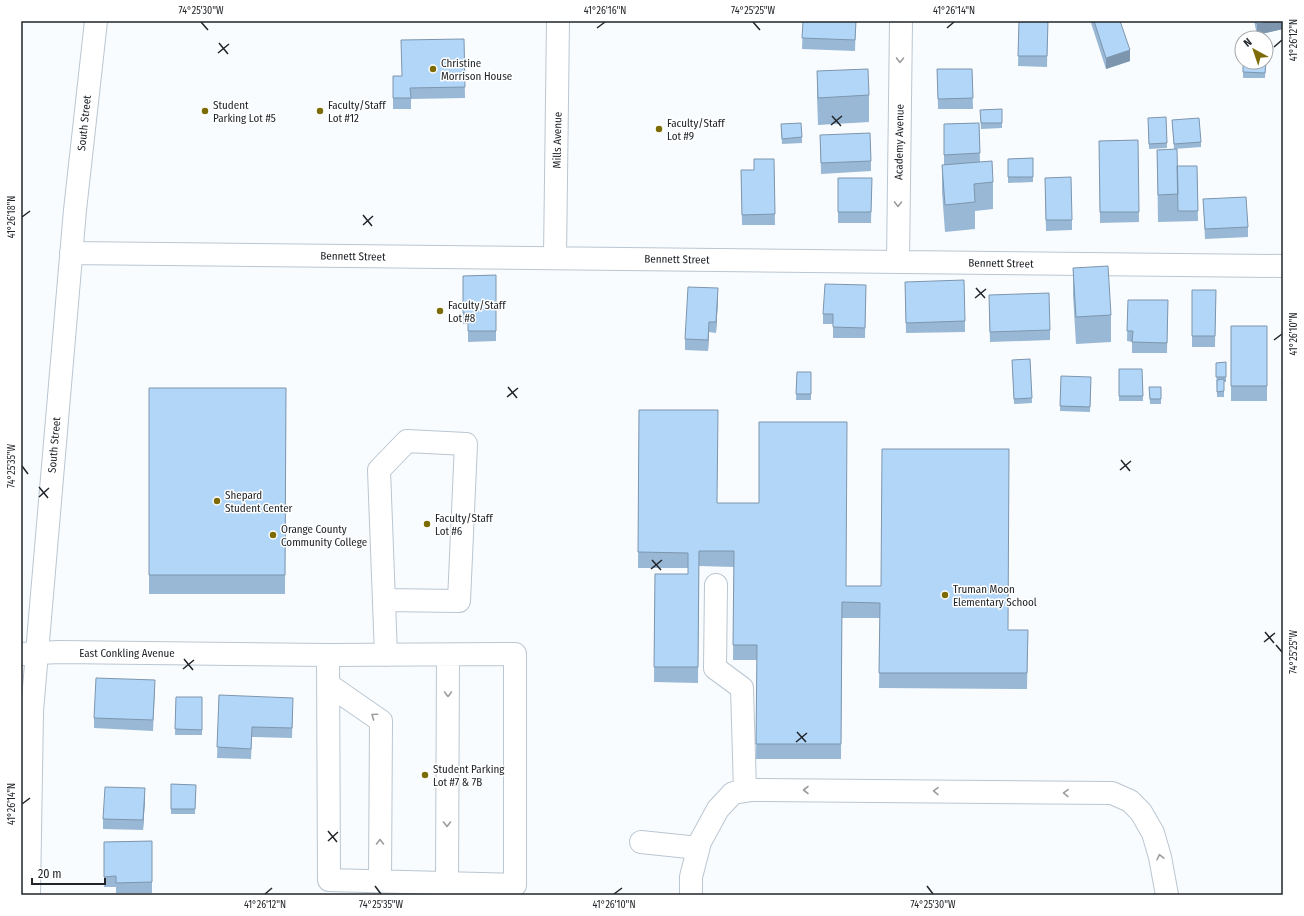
<svg xmlns="http://www.w3.org/2000/svg" width="1304" height="916" font-family="'Fira Sans Condensed',sans-serif">
<rect width="100%" height="100%" fill="#f9fcfe"/>
<g fill="none" stroke-linecap="round" stroke-linejoin="round">
<g stroke="#bac6d1" stroke-width="24">
<path id="minor" d="M 71,253 L 1283,266
M 555,258 L 558,21
M 898,262 L 901,21
M 716,585 L 715,668 L 742,688 L 745,791
M 384,600 L 459,601 L 466,444 L 407,441 L 379,470 L 386,655
M 21,654 L 59,652 L 328,655
M 515,654 L 515,885 L 329,880 L 328,655 Z
M 329,685 L 381,721 L 380,881
M 641,842 L 698,848
M 447,883 L 448,655
M 29,895 L 32,711 L 75,210 L 96,21
M 691,895 L 691,877 L 700,842 L 718,809 L 733,793 L 752,790 L 1112,793 L 1130,801 L 1141,812 L 1153,833 L 1160,857 L 1167,895"/>
</g>
<use href="#minor" stroke="#fff" stroke-width="22"/>
</g>
<path fill="#99b8d5" d="M 803,21 L 856,21 L 855,51 L 802,49 Z
M 1019,21 L 1048,21 L 1047,67 L 1018,66 Z
M 1091,21 L 1120,21 L 1130,61 L 1106,69 L 1091,23 Z
M 1254,21 L 1283,21 L 1283,29 L 1257,35 Z
M 464,39 L 465,98 L 411,99 L 411,109 L 393,109 L 393,76 L 402,76 Z
M 1243,62 L 1266,62 L 1265,78 L 1243,78 Z
M 937,69 L 972,69 L 973,109 L 938,109 Z
M 817,71 L 869,95 L 869,122 L 818,125 L 817,98 Z
M 1002,109 L 1002,128 L 981,129 L 980,110 Z
M 1166,117 L 1167,148 L 1149,149 L 1148,123 Z
M 1172,120 L 1201,142 L 1201,147 L 1174,149 Z
M 979,123 L 980,162 L 993,182 L 993,209 L 975,211 L 975,229 L 945,232 L 942,192 L 942,165 L 944,165 L 944,124 Z
M 781,129 L 802,137 L 802,143 L 782,144 Z
M 820,135 L 871,161 L 871,171 L 821,174 Z
M 1138,140 L 1139,222 L 1100,223 L 1099,141 Z
M 1157,150 L 1177,166 L 1197,166 L 1198,221 L 1158,222 Z
M 1033,158 L 1033,182 L 1008,183 L 1008,159 Z
M 774,159 L 775,225 L 742,225 L 741,170 L 754,170 Z
M 838,178 L 872,178 L 871,223 L 838,223 Z
M 1045,188 L 1072,220 L 1072,230 L 1046,231 Z
M 1203,199 L 1248,227 L 1248,237 L 1205,239 Z
M 1073,268 L 1111,315 L 1111,342 L 1076,344 L 1073,295 Z
M 496,275 L 496,341 L 468,342 L 468,324 L 463,324 L 463,276 Z
M 905,282 L 965,321 L 965,332 L 906,333 Z
M 866,285 L 865,338 L 833,338 L 833,324 L 823,324 L 823,314 Z
M 1192,290 L 1216,290 L 1215,347 L 1192,347 Z
M 718,299 L 716,333 L 709,332 L 708,351 L 685,350 L 685,339 Z
M 1128,300 L 1168,300 L 1167,353 L 1132,353 L 1132,342 L 1127,341 Z
M 989,306 L 1050,330 L 1050,340 L 990,342 Z
M 1231,326 L 1267,326 L 1267,401 L 1231,401 Z
M 1030,359 L 1032,403 L 1014,404 L 1012,360 Z
M 1226,362 L 1226,382 L 1224,382 L 1224,397 L 1217,397 L 1216,363 Z
M 1119,369 L 1142,369 L 1143,401 L 1119,401 Z
M 797,372 L 811,372 L 811,400 L 796,400 Z
M 1061,376 L 1091,383 L 1090,412 L 1060,411 Z
M 1149,387 L 1161,387 L 1161,404 L 1150,404 Z
M 149,388 L 286,388 L 285,594 L 149,594 Z
M 639,410 L 717,503 L 846,586 L 1008,630 L 1028,630 L 1027,689 L 879,688 L 880,618 L 842,618 L 841,759 L 756,759 L 757,660 L 733,660 L 734,567 L 699,566 L 698,683 L 654,682 L 655,574 L 688,574 L 688,568 L 638,568 Z
M 155,690 L 153,731 L 94,728 L 94,718 Z
M 219,695 L 293,708 L 292,738 L 252,737 L 251,759 L 217,758 Z
M 176,697 L 202,697 L 202,735 L 175,735 Z
M 171,784 L 196,785 L 195,814 L 171,814 Z
M 145,799 L 143,830 L 103,829 L 103,819 Z
M 152,841 L 152,893 L 116,893 L 116,887 L 104,887 L 104,842 Z"/>
<path fill="#7d96ae" d="M 1273,21 L 1283,21 L 1283,29 L 1257,35 L 1257,24 Z
M 1130,50 L 1130,61 L 1106,69 L 1106,58 Z
M 718,288 L 718,299 L 716,333 L 716,322 Z
M 709,322 L 709,332 L 708,351 L 708,340 Z
M 145,788 L 145,799 L 143,830 L 143,820 Z"/>
<path fill="#b2d6f8" stroke="#7d96ae" d="M 803,21 L 856,21 L 855,40 L 802,38 Z
M 1019,21 L 1048,21 L 1047,56 L 1018,56 Z
M 1094,21 L 1120,21 L 1130,50 L 1106,58 Z
M 1256,21 L 1273,21 L 1257,24 Z
M 464,39 L 465,87 L 410,88 L 411,98 L 393,98 L 393,76 L 402,76 L 401,40 Z
M 1243,62 L 1266,62 L 1265,73 L 1243,72 Z
M 868,69 L 869,95 L 818,98 L 817,71 Z
M 937,69 L 972,69 L 973,98 L 938,99 Z
M 1002,109 L 1002,123 L 981,123 L 980,110 Z
M 1166,117 L 1167,143 L 1149,144 L 1148,118 Z
M 1199,118 L 1201,142 L 1174,144 L 1172,120 Z
M 801,123 L 802,137 L 782,139 L 781,124 Z
M 979,123 L 980,153 L 944,155 L 944,124 Z
M 870,133 L 871,161 L 821,163 L 820,135 Z
M 1138,140 L 1139,212 L 1100,212 L 1099,141 Z
M 1177,149 L 1178,194 L 1158,195 L 1157,150 Z
M 1033,158 L 1033,177 L 1008,177 L 1008,159 Z
M 754,159 L 774,159 L 775,214 L 742,215 L 741,170 L 754,170 Z
M 992,161 L 993,182 L 974,184 L 975,202 L 945,205 L 942,165 Z
M 1177,166 L 1197,166 L 1198,211 L 1178,211 Z
M 1071,177 L 1072,220 L 1046,220 L 1045,178 Z
M 838,178 L 872,178 L 871,212 L 838,212 Z
M 1246,197 L 1248,227 L 1205,229 L 1203,199 Z
M 1108,266 L 1111,315 L 1076,317 L 1073,268 Z
M 496,275 L 496,331 L 468,331 L 468,313 L 463,313 L 463,276 Z
M 964,280 L 965,321 L 906,323 L 905,282 Z
M 825,284 L 866,285 L 865,328 L 833,327 L 833,314 L 823,314 Z
M 688,287 L 718,288 L 716,322 L 709,322 L 708,340 L 685,339 Z
M 1192,290 L 1216,290 L 1215,336 L 1192,336 Z
M 1049,293 L 1050,330 L 990,332 L 989,295 Z
M 1128,300 L 1168,300 L 1167,343 L 1132,342 L 1133,331 L 1127,331 Z
M 1231,326 L 1267,326 L 1267,386 L 1231,386 Z
M 1030,359 L 1032,398 L 1014,399 L 1012,360 Z
M 1226,362 L 1226,377 L 1216,377 L 1216,363 Z
M 1119,369 L 1142,369 L 1143,396 L 1119,396 Z
M 797,372 L 811,372 L 811,394 L 796,394 Z
M 1061,376 L 1091,377 L 1090,407 L 1060,406 Z
M 1224,379 L 1224,391 L 1217,392 L 1217,380 Z
M 1282,380 L 1283,380 L 1283,406 Z
M 1149,387 L 1161,387 L 1161,399 L 1150,399 Z
M 149,388 L 286,388 L 285,575 L 149,575 Z
M 639,410 L 718,410 L 717,503 L 759,503 L 759,422 L 847,422 L 846,586 L 881,586 L 882,449 L 1009,449 L 1008,630 L 1028,630 L 1027,673 L 879,673 L 880,603 L 842,602 L 841,744 L 756,744 L 757,645 L 733,645 L 734,551 L 699,551 L 698,667 L 654,667 L 655,574 L 688,574 L 688,553 L 638,552 Z
M 96,678 L 155,680 L 153,720 L 94,718 Z
M 219,695 L 293,698 L 292,728 L 252,727 L 251,749 L 217,747 Z
M 176,697 L 202,697 L 202,730 L 175,729 Z
M 171,784 L 196,785 L 195,809 L 171,809 Z
M 105,787 L 145,788 L 143,820 L 103,819 Z
M 152,841 L 152,882 L 116,883 L 116,876 L 104,877 L 104,842 Z"/>
<defs><path id="oneway-chevron" d="M-2-3.5L2.5 0L-2 3.5" fill="none" stroke-width="1.6" stroke-linecap="round" stroke-linejoin="round"/></defs>
<g stroke="#9b9d9f">
<use href="#oneway-chevron" transform="translate(900 60) rotate(91)"/>
<use href="#oneway-chevron" transform="translate(898 204) rotate(91)"/>
<use href="#oneway-chevron" transform="translate(448 694) rotate(90)"/>
<use href="#oneway-chevron" transform="translate(374 716) rotate(-145)"/>
<use href="#oneway-chevron" transform="translate(806 790) rotate(-180)"/>
<use href="#oneway-chevron" transform="translate(936 791) rotate(-179)"/>
<use href="#oneway-chevron" transform="translate(1066 793) rotate(-179)"/>
<use href="#oneway-chevron" transform="translate(447 824) rotate(90)"/>
<use href="#oneway-chevron" transform="translate(380 842) rotate(-90)"/>
<use href="#oneway-chevron" transform="translate(1160 857) rotate(-103)"/>
</g>
<path fill="none" stroke="#212529" stroke-width="1.5" d="M 201,22 L 208,30M 753,22 L 760,30M 597,28 L 605,22M 947,28 L 954,22M 219,43 L 228,54M 1274,47 L 1282,40M 218,53 L 229,44M 832,116 L 841,126M 831,125 L 842,116M 363,215 L 372,226M 22,217 L 30,211M 363,225 L 373,216M 976,288 L 985,298M 975,298 L 986,289M 1274,340 L 1282,334M 508,387 L 517,398M 507,397 L 518,388M 1121,460 L 1130,471M 22,466 L 28,474M 1120,470 L 1131,461M 39,487 L 48,498M 39,497 L 49,488M 652,560 L 661,570M 651,569 L 662,560M 1265,632 L 1274,643M 1264,642 L 1275,633M 1276,645 L 1282,652M 184,659 L 193,670M 183,669 L 194,660M 797,732 L 806,742M 796,742 L 807,733M 22,804 L 30,798M 328,831 L 337,842M 328,841 L 338,832M 375,886 L 381,894M 927,886 L 933,894M 265,894 L 272,888M 614,894 L 622,888"/>
<g fill="#7d6c05" stroke="#fff" stroke-width="1.5">
<circle cx="433" cy="69" r="4"/>
<circle cx="205" cy="111" r="4"/>
<circle cx="320" cy="111" r="4"/>
<circle cx="659" cy="129" r="4"/>
<circle cx="440" cy="311" r="4"/>
<circle cx="217" cy="501" r="4"/>
<circle cx="427" cy="524" r="4"/>
<circle cx="273" cy="535" r="4"/>
<circle cx="945" cy="595" r="4"/>
<circle cx="425" cy="775" r="4"/>
</g>
<g text-anchor="middle" stroke-width="3" stroke-linejoin="round" paint-order="stroke">
<g font-size="11" fill="#212529" stroke="#fff" text-anchor="start">
<text x="441" y="67">Christine<tspan x="441" dy="13">Morrison House</tspan></text>
<text x="213" y="109">Student<tspan x="213" dy="13">Parking Lot #5</tspan></text>
<text x="328" y="109">Faculty/Staff<tspan x="328" dy="13">Lot #12</tspan></text>
<text x="667" y="127">Faculty/Staff<tspan x="667" dy="13">Lot #9</tspan></text>
<text x="448" y="309">Faculty/Staff<tspan x="448" dy="13">Lot #8</tspan></text>
<text x="225" y="499">Shepard<tspan x="225" dy="13">Student Center</tspan></text>
<text x="435" y="522">Faculty/Staff<tspan x="435" dy="13">Lot #6</tspan></text>
<text x="281" y="533">Orange County<tspan x="281" dy="13">Community College</tspan></text>
<text x="953" y="593">Truman Moon<tspan x="953" dy="13">Elementary School</tspan></text>
<text x="433" y="773">Student Parking<tspan x="433" dy="13">Lot #7 &amp; 7B</tspan></text>
</g>
<g font-size="11" fill="#212529" stroke="#fff">
<text transform="translate(84 123) rotate(-84)" y="4">South Street</text>
<text transform="translate(557 140) rotate(-89)" y="4">Mills Avenue</text>
<text transform="translate(899 142) rotate(-89)" y="4">Academy Avenue</text>
<text transform="translate(353 256) rotate(1)" y="4">Bennett Street</text>
<text transform="translate(677 259) rotate(1)" y="4">Bennett Street</text>
<text transform="translate(1001 263) rotate(1)" y="4">Bennett Street</text>
<text transform="translate(54 445) rotate(-85)" y="4">South Street</text>
<text x="127" y="657">East Conkling Avenue</text>
</g>
</g>
<rect width="1304" height="916" fill="none" stroke="#ffffff" stroke-width="44"/>
<g transform="translate(1254 50) rotate(320)"><circle r="19" fill="#ffffff" stroke="#a6a8a9"/>
<path d="M0-3L7 15L0 10L-7 15Z" fill="#7d6c05"/>
<text y="-6" font-size="11" font-weight="bold" text-anchor="middle" fill="#212529">N</text>
</g>
<path d="M32 878v6h73v-6" fill="none" stroke="#212529" stroke-width="2"/>
<text x="38" y="878" font-size="12" fill="#212529" stroke="#ffffff" stroke-width="3" paint-order="stroke">20 m</text>
<rect x="22" y="22" width="1260" height="872" fill="none" stroke="#212529" stroke-width="1.5"/>
<g font-size="10" text-anchor="middle" fill="#212529">
<text x="201" y="14">74°25'30"W</text>
<text x="605" y="14">41°26'16"N</text>
<text x="753" y="14">74°25'25"W</text>
<text x="954" y="14">41°26'14"N</text>
<text transform="translate(1293 40) rotate(-90)" y="4">41°26'12"N</text>
<text transform="translate(11 217) rotate(-90)" y="4">41°26'18"N</text>
<text transform="translate(1293 334) rotate(-90)" y="4">41°26'10"N</text>
<text transform="translate(11 466) rotate(-90)" y="4">74°25'35"W</text>
<text transform="translate(1293 652) rotate(-90)" y="4">74°25'25"W</text>
<text transform="translate(11 804) rotate(-90)" y="4">41°26'14"N</text>
<text x="265" y="908">41°26'12"N</text>
<text x="381" y="908">74°25'35"W</text>
<text x="614" y="908">41°26'10"N</text>
<text x="933" y="908">74°25'30"W</text>
</g>
</svg>
